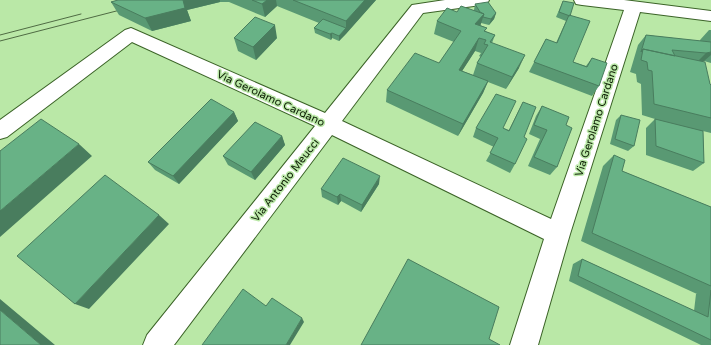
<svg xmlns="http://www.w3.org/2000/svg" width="711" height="345" font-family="'Varela Round',sans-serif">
<rect width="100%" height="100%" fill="#bae8a7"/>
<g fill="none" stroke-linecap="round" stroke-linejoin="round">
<g stroke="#3b6327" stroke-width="2">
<path id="minor" d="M 445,0 L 489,0 L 487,4 L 481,5 L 423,13 L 342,121 L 551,219 L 624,10 L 582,5 L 576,4 L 574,0 L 624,0 L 711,11 L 711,21 L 640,12 L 570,234 L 538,345 L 510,345 L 544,239 L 332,135 L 174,345 L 143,345 L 147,335 L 315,126 L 132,42 L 7,137 L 0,139 L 0,120 L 125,30 L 131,28 L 325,113 L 412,5 Z"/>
</g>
<use href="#minor" fill="#fff" fill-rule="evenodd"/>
<path stroke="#4f6b43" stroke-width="1" d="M 0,35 L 81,14
M 0,41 L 128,8"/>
</g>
<path fill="#599973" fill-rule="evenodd" d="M 118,0 L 376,0 L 339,41 L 332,38 L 331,40 L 315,33 L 314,28 L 319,23 L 277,6 L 265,17 L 229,2 L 220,2 L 187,10 L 191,21 L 152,31 L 119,15 L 111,2 Z
M 563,1 L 570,15 L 573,62 L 586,66 L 592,58 L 599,86 L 592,96 L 529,72 L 546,39 L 556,43 L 566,21 L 556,17 Z
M 475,4 L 496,13 L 494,19 L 489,25 L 481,23 L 480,25 L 487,28 L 485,31 L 495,35 L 492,43 L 519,68 L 506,89 L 488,82 L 483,93 L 458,136 L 386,102 L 387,90 L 439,63 L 454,42 L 434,34 L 437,21 L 457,12 L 474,10 ZM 475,51 L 481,53 L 479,56 L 481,57 L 477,63 L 473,75 L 462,71 Z
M 709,30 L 711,30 L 711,63 L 704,61 L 702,62 L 710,84 L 711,85 L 711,133 L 703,131 L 704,163 L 693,171 L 646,155 L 646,128 L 655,119 L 642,115 L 641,84 L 637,82 L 636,74 L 630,72 L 638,45 L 646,35 L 700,41 L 700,40 Z
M 234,38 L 277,38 L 256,60 L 238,51 Z
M 523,102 L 524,137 L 515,164 L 510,173 L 486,161 L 494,147 L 473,137 L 476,128 L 503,128 L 509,130 Z
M 542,106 L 566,125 L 557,167 L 550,175 L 528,166 L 540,139 L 529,134 L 536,116 Z
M 234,112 L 238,121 L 179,184 L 155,170 L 148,162 Z
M 621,115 L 634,146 L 628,151 L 610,144 L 616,120 Z
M 282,136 L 285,145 L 255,180 L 228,165 L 223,156 Z
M 614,155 L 622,171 L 711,207 L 711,345 L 701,345 L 569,281 L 573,264 L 582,259 L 694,311 L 696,294 L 697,294 L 581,241 L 603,166 Z
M 379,184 L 361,212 L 341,201 L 338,205 L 322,197 L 321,189 Z"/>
<path fill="#497d5e" d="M 183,0 L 220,0 L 220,2 L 187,10 L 191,21 L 152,31 L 145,18 Z
M 267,0 L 276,0 L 277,6 L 265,17 L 262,4 Z
M 365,0 L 376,0 L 346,34 L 346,21 Z
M 496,13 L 494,19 L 489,25 L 491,19 Z
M 484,14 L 480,27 L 475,24 Z
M 275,25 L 277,38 L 256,60 L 253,47 Z
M 346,28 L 346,34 L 339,41 L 339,36 Z
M 332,33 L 332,38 L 331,40 L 330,34 Z
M 479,38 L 475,51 L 455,82 L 459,70 Z
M 711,52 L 711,55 L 704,61 L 696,63 L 706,53 Z
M 525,55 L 519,68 L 506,89 L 512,77 Z
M 488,81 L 483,93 L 458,136 L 463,124 Z
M 234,112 L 238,121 L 179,184 L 173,176 Z
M 282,136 L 285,145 L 255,180 L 251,172 Z
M 79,144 L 92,156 L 0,237 L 0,211 Z
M 380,176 L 379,184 L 361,212 L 362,205 Z
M 340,194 L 341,201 L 338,205 L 337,197 Z
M 159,215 L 169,224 L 89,309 L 75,304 Z
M 0,299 L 55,345 L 41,345 L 0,310 Z
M 302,318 L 304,322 L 290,345 L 286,345 Z"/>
<path fill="#68b286" stroke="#497d5e" d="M 118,0 L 183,0 L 185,8 L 145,18 L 111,2 Z
M 252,0 L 267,0 L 262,4 Z
M 293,0 L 365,0 L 346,21 Z
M 563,1 L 574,3 L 570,16 L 559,12 Z
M 488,2 L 496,13 L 491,19 L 483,17 L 484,14 L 480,12 L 475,4 Z
M 461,6 L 484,14 L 475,24 L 487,28 L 484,31 L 495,35 L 490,42 L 525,55 L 512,77 L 477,63 L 488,45 L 484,44 L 486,40 L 479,38 L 459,70 L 488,81 L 463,124 L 387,90 L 415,53 L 439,63 L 461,31 L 437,21 L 447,8 L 457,12 Z
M 569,15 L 590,21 L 573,62 L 587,67 L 592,58 L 607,63 L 599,86 L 534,62 L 546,39 L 557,43 Z
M 255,17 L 275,25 L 253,47 L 234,38 Z
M 323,19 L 346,28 L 339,36 L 332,33 L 330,34 L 314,28 Z
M 646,35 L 711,42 L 711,52 L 706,53 L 672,50 L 675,56 L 643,49 L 641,52 Z
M 643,49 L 705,62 L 710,84 L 711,85 L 711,118 L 654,104 L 652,71 L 648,70 L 647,62 L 641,60 Z
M 496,94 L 516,101 L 503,128 L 509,131 L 523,102 L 536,107 L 524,137 L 527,139 L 515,164 L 490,153 L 498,138 L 476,128 Z
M 211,99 L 234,112 L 173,176 L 148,162 Z
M 542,106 L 569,117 L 566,125 L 572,128 L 557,167 L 534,157 L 547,130 L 534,125 Z
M 621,115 L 640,120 L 634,146 L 615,139 Z
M 41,119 L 79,144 L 0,211 L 0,151 Z
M 655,119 L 703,131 L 704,163 L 656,146 Z
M 255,122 L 282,136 L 251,172 L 223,156 Z
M 614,155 L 625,160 L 622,171 L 711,207 L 711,286 L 592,233 Z
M 343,158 L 380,176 L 362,205 L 340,194 L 337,197 L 321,189 Z
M 105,175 L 159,215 L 75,304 L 17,256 Z
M 408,259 L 499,307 L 489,339 L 500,345 L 361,345 Z
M 582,259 L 708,317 L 711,290 L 711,340 L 578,276 Z
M 243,289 L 266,306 L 272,298 L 302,318 L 286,345 L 202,345 Z
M 0,310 L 41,345 L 0,345 Z"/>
<g text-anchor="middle" stroke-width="3" stroke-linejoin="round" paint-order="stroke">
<g font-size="11" fill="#0e1f06" stroke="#bae8a7">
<text transform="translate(271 98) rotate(25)" y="4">Via Gerolamo Cardano</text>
<text transform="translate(596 120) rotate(-72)" y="4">Via Gerolamo Cardano</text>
<text transform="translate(285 180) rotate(-52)" y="4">Via Antonio Meucci</text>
</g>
</g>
</svg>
